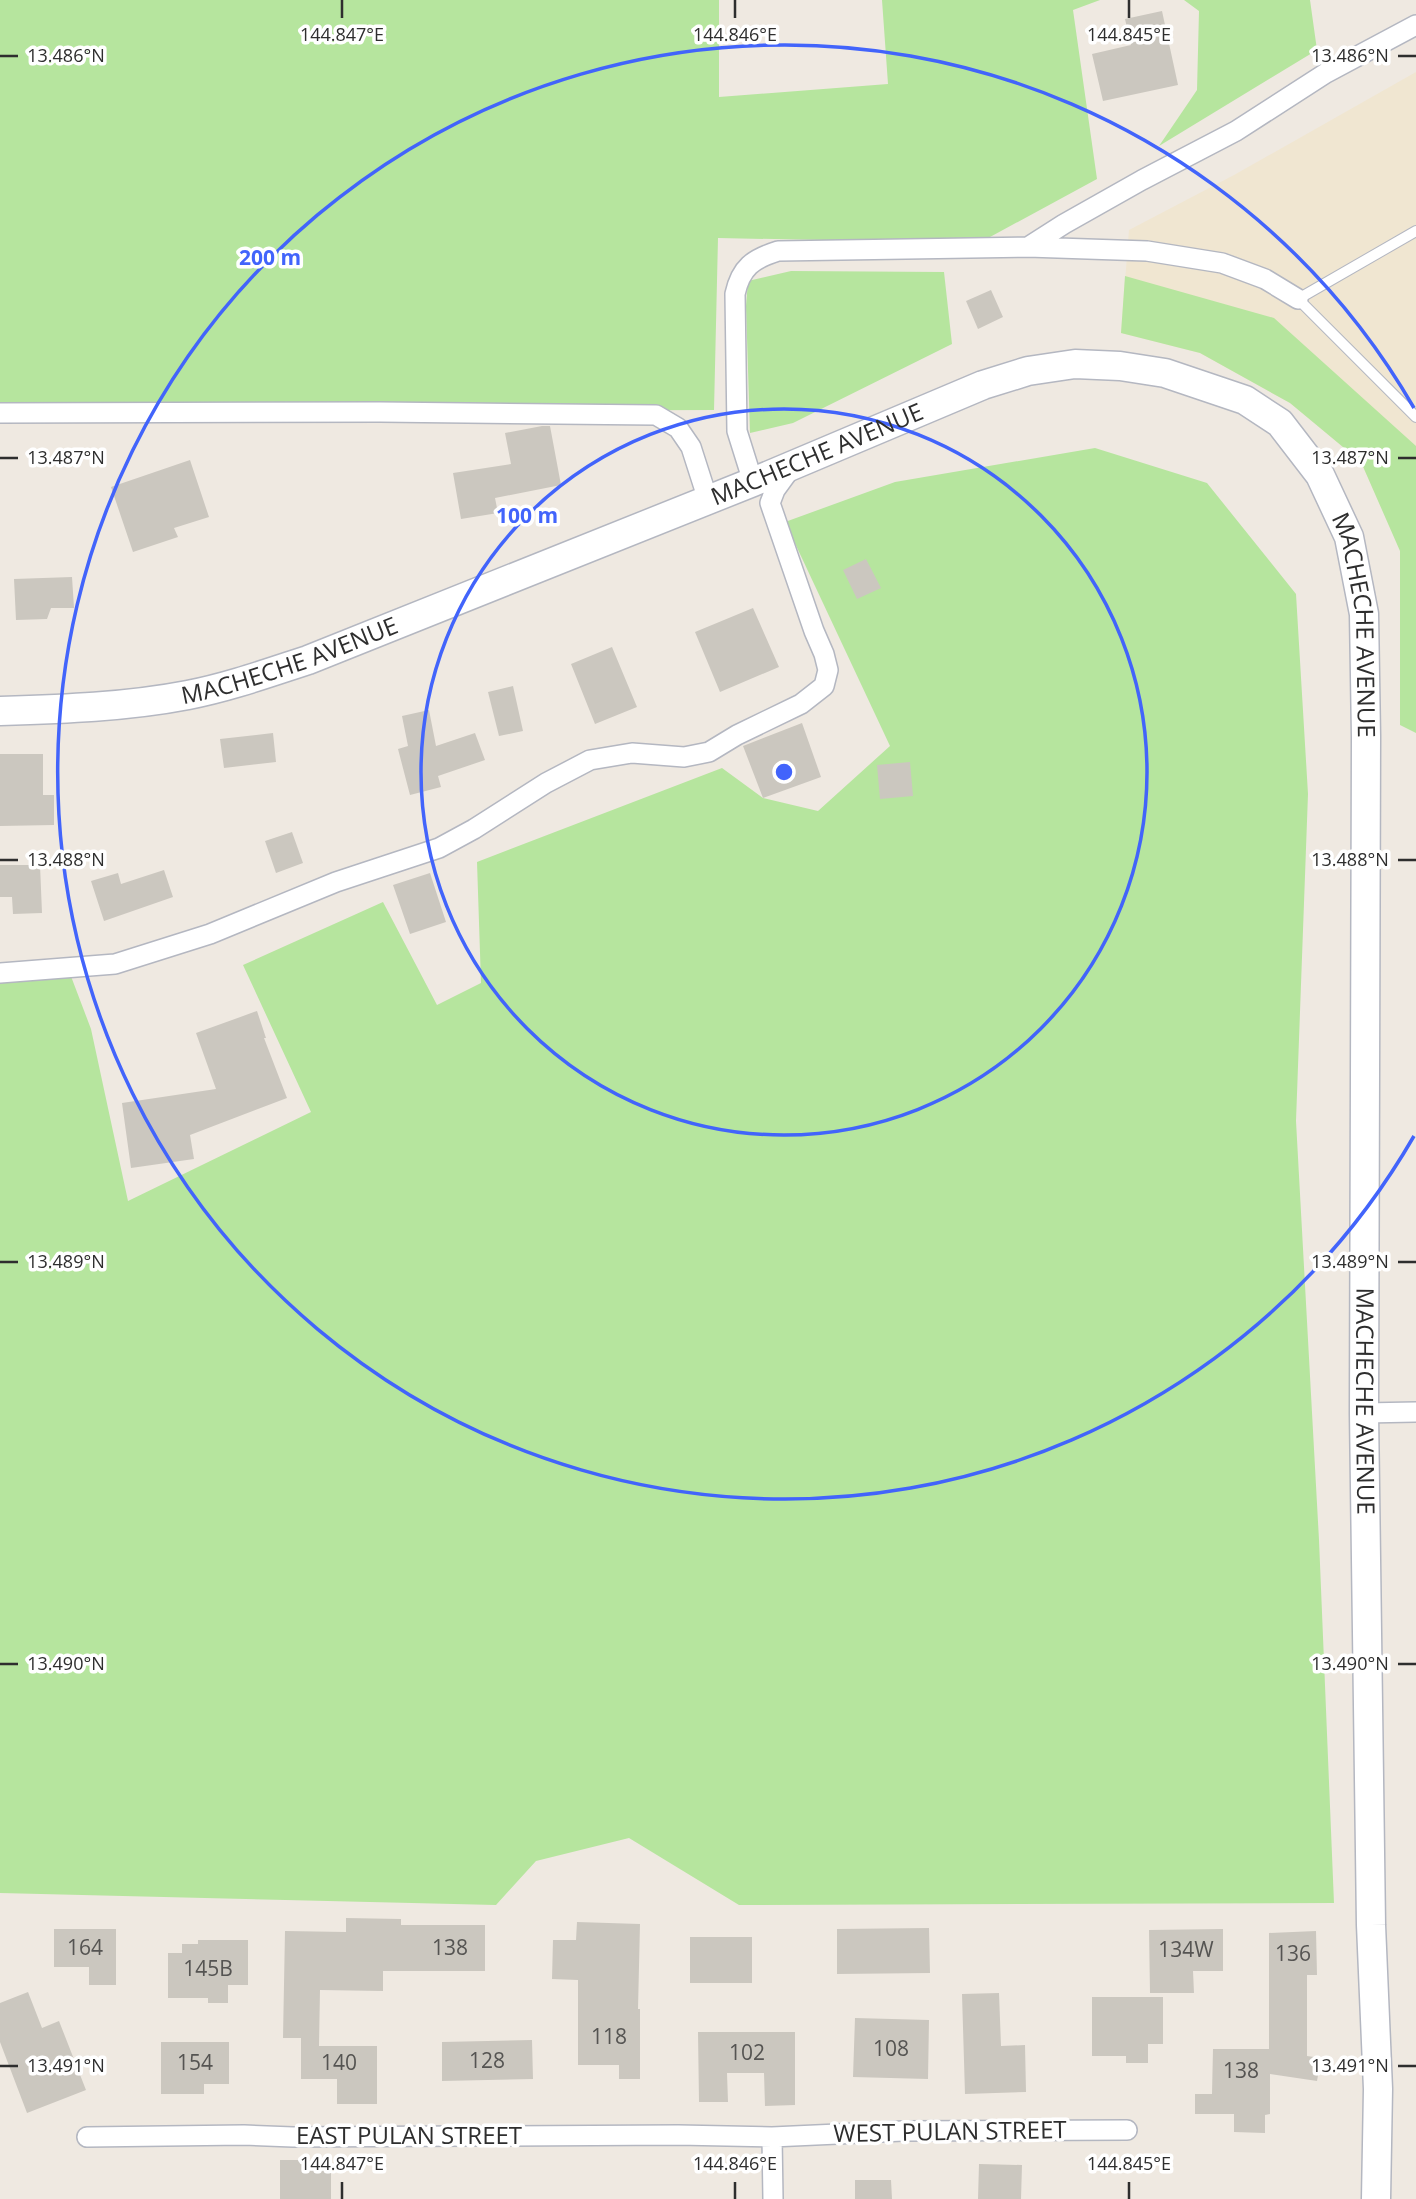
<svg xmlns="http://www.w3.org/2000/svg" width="1416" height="2199" font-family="'Open Sans',sans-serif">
<rect width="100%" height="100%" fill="#efe9e1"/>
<path fill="#f0e6d1" d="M 1416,72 L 1416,543 L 1400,550 L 1361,462 L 1290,403 L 1200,353 L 1121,333 L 1129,230 L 1234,175 Z"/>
<path fill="#b6e59e" d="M 0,0 L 719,0 L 719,97 L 888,84 L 882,0 L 1100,0 L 1073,10 L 1097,179 L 979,243 L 718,238 L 714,410 L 0,413 Z
M 1184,0 L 1310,0 L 1317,50 L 1159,146 L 1197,90 L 1199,11 Z
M 791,271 L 944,272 L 952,344 L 793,423 L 750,433 L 746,306 L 748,281 Z
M 1125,276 L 1274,318 L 1416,446 L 1416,733 L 1400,725 L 1400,551 L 1361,462 L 1290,403 L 1200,353 L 1121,333 Z
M 1095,448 L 1207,483 L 1296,594 L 1308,794 L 1296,1121 L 1319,1540 L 1334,1903 L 739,1905 L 629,1838 L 536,1861 L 496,1905 L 0,1893 L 0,974 L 69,971 L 91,1029 L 128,1201 L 311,1112 L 243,965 L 383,902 L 437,1005 L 481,983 L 477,862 L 722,768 L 763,798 L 818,811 L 890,746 L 785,522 L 895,482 Z"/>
<path fill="#cbc7bf" d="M 1162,11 L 1178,85 L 1103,101 L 1092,54 L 1131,45 L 1125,19 Z
M 991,290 L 1003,317 L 978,329 L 966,301 Z
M 542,426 L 550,426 L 561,485 L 495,498 L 498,513 L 461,519 L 453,473 L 511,464 L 505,433 Z
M 190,460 L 209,517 L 174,528 L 178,537 L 133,552 L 111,487 Z
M 866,559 L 881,588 L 857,599 L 843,570 Z
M 72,577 L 74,608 L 51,608 L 47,619 L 16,620 L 14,579 Z
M 753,608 L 779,667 L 720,692 L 695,632 Z
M 612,647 L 637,707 L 595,724 L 571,664 Z
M 513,686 L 523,731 L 499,736 L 488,692 Z
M 429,710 L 436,746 L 475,733 L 485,760 L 438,776 L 441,787 L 410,795 L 398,749 L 408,746 L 402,716 Z
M 802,723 L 821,777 L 763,798 L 743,746 Z
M 273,733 L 276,762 L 224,768 L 220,739 Z
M 0,754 L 43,754 L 43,795 L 54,795 L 54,825 L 0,826 Z
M 910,762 L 913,796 L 880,799 L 877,765 Z
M 292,832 L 303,863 L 276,873 L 265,841 Z
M 0,865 L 40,865 L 42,913 L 13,914 L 12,897 L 0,897 Z
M 164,870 L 173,897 L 104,921 L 91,881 L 118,873 L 121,884 Z
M 430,873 L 446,922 L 410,934 L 393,885 Z
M 257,1011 L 266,1038 L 264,1038 L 287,1098 L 190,1135 L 194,1159 L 131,1168 L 122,1103 L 216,1089 L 196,1033 Z
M 346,1918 L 401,1919 L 401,1925 L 485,1925 L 485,1971 L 383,1971 L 383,1991 L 320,1990 L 319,2046 L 377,2046 L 377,2104 L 337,2104 L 337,2079 L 301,2079 L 301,2038 L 283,2038 L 285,1931 L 346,1932 Z
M 577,1922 L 640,1924 L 638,2009 L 640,2009 L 640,2079 L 619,2079 L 619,2065 L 578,2065 L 578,1980 L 552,1979 L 553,1940 L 576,1940 Z
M 929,1928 L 930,1973 L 837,1974 L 837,1929 Z
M 54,1929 L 116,1929 L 116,1985 L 89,1985 L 89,1967 L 54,1967 Z
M 1223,1929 L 1223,1971 L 1193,1971 L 1194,1993 L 1150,1993 L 1149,1930 Z
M 1316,1931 L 1317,1975 L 1307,1975 L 1307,2056 L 1321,2058 L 1317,2081 L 1270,2074 L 1270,2114 L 1265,2115 L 1265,2133 L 1234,2132 L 1234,2114 L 1195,2114 L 1195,2094 L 1212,2094 L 1213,2049 L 1269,2049 L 1269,1933 Z
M 690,1937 L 752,1937 L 752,1983 L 690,1983 Z
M 198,1940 L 248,1940 L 248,1985 L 228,1985 L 228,2003 L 208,2003 L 208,1998 L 168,1998 L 168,1953 L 182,1953 L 182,1944 L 198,1944 Z
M 28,1992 L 42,2028 L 59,2021 L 86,2090 L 27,2113 L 0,2042 L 0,2003 Z
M 999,1993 L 1001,2046 L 1025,2045 L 1026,2092 L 965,2094 L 962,1994 Z
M 1092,1997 L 1163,1997 L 1163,2044 L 1148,2044 L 1148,2063 L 1126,2063 L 1126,2056 L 1092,2056 Z
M 855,2018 L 929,2020 L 928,2079 L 853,2077 Z
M 698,2032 L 795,2032 L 795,2105 L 765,2106 L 764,2073 L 727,2073 L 728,2102 L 699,2102 Z
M 532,2040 L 533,2079 L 442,2081 L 442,2042 Z
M 161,2042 L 229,2042 L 229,2084 L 204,2084 L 204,2094 L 161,2094 Z
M 280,2160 L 331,2160 L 331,2199 L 280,2199 Z
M 979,2164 L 1022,2165 L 1021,2199 L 978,2199 Z
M 855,2180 L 891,2180 L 892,2199 L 855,2199 Z"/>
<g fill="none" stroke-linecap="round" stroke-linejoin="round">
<g stroke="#b4b7c1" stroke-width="12">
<path id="lane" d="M 1416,231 L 1298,299 L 1416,417"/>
</g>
<g stroke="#b4b7c1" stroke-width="22">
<path id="street" d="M 1028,247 L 1064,224 L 1142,180 L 1236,131 L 1326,73 L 1416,25
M 0,413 L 380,412 L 656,415 L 678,428 L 691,447 L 708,500
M 753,482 L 737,431 L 735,294 C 741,267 753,259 778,251 L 1028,247 L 1147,251 L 1222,263 L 1265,279 L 1298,299
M 0,973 L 115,964 L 210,934 L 336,882 L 439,848 L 474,829 L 546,783 L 590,760 L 632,753 L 684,757 L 709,752 L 737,735 L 801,704 L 824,686 L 828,670 L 824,654 L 814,631 L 770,503 L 775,490 L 791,468
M 1364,1413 L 1416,1412
M 87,2137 L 244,2135 L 293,2137 L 678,2135 L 772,2137 L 903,2131 L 1127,2130
M 772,2137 L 773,2199"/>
</g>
<g stroke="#b4b7c1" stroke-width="31">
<g id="secondary">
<path id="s1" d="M 0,711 C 63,709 126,707 188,695 C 229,687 268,673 308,660 L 753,482 L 983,385 L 1028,371 L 1075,364 L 1120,366 L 1165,373 L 1245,400 L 1280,423 L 1320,475 L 1349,537 L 1364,614 L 1366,737 L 1364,1413 L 1371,1925 L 1378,2089 L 1376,2199"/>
</g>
</g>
<use href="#lane" stroke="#fff" stroke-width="10"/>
<use href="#street" stroke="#fff" stroke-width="19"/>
<use href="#secondary" stroke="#fff" stroke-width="28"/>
</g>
<path fill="none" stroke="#2e2e2e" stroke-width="2.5" d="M 342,0 L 342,18M 735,0 L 735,18M 1129,0 L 1129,18M 0,56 L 18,56M 1398,56 L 1416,56M 0,458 L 18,458M 1398,458 L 1416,458M 0,860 L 18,860M 1398,860 L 1416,860M 0,1262 L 18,1262M 1398,1262 L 1416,1262M 0,1664 L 18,1664M 1398,1664 L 1416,1664M 0,2066 L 18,2066M 1398,2066 L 1416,2066M 342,2182 L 342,2199M 735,2182 L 735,2199M 1129,2182 L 1129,2199"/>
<g fill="none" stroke="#4264fb" stroke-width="3.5">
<circle cx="784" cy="772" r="363"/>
<path d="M1414 1136A727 727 0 1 1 1414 408"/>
</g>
<g text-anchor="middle" stroke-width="7" stroke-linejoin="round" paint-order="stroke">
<g font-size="21" fill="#555452">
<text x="85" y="1955">164</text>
<text x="450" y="1955">138</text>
<text x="1186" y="1957">134W</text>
<text x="1293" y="1961">136</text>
<text x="208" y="1976">145B</text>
<text x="609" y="2044">118</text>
<text x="891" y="2056">108</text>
<text x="747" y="2060">102</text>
<text x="487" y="2068">128</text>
<text x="195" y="2070">154</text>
<text x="339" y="2070">140</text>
<text x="1241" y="2078">138</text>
</g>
<g font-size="24" fill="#2e2e2e" stroke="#fff">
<text dy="8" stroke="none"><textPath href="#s1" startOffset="863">MACHECHE AVENUE</textPath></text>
<text dy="8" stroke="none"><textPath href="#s1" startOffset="1577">MACHECHE AVENUE</textPath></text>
<text dy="8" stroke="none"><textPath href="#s1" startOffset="296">MACHECHE AVENUE</textPath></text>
<text dy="8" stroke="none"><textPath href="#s1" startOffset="2354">MACHECHE AVENUE</textPath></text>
<text transform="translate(950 2132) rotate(-1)" y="8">WEST PULAN STREET</text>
<text x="409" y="2144">EAST PULAN STREET</text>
</g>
</g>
<g font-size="18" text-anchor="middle" fill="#2e2e2e" stroke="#fff" stroke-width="7" stroke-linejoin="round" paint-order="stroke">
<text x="342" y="41">144.847°E</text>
<text x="735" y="41">144.846°E</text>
<text x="1129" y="41">144.845°E</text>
<text x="1350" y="62">13.486°N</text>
<text x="66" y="62">13.486°N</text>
<text x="1350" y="464">13.487°N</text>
<text x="66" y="464">13.487°N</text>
<text x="1350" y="866">13.488°N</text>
<text x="66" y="866">13.488°N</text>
<text x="1350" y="1268">13.489°N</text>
<text x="66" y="1268">13.489°N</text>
<text x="1350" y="1670">13.490°N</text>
<text x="66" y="1670">13.490°N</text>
<text x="1350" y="2072">13.491°N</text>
<text x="66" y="2072">13.491°N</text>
<text x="342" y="2170">144.847°E</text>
<text x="735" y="2170">144.846°E</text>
<text x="1129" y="2170">144.845°E</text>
</g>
<circle cx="784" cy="772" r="10" fill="#4264fb" stroke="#fff" stroke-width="3.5"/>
<g font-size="21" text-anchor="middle" font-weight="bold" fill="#4264fb" stroke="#fff" stroke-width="7" stroke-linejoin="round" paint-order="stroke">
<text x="270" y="265">200 m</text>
<text x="527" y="523">100 m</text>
</g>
</svg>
